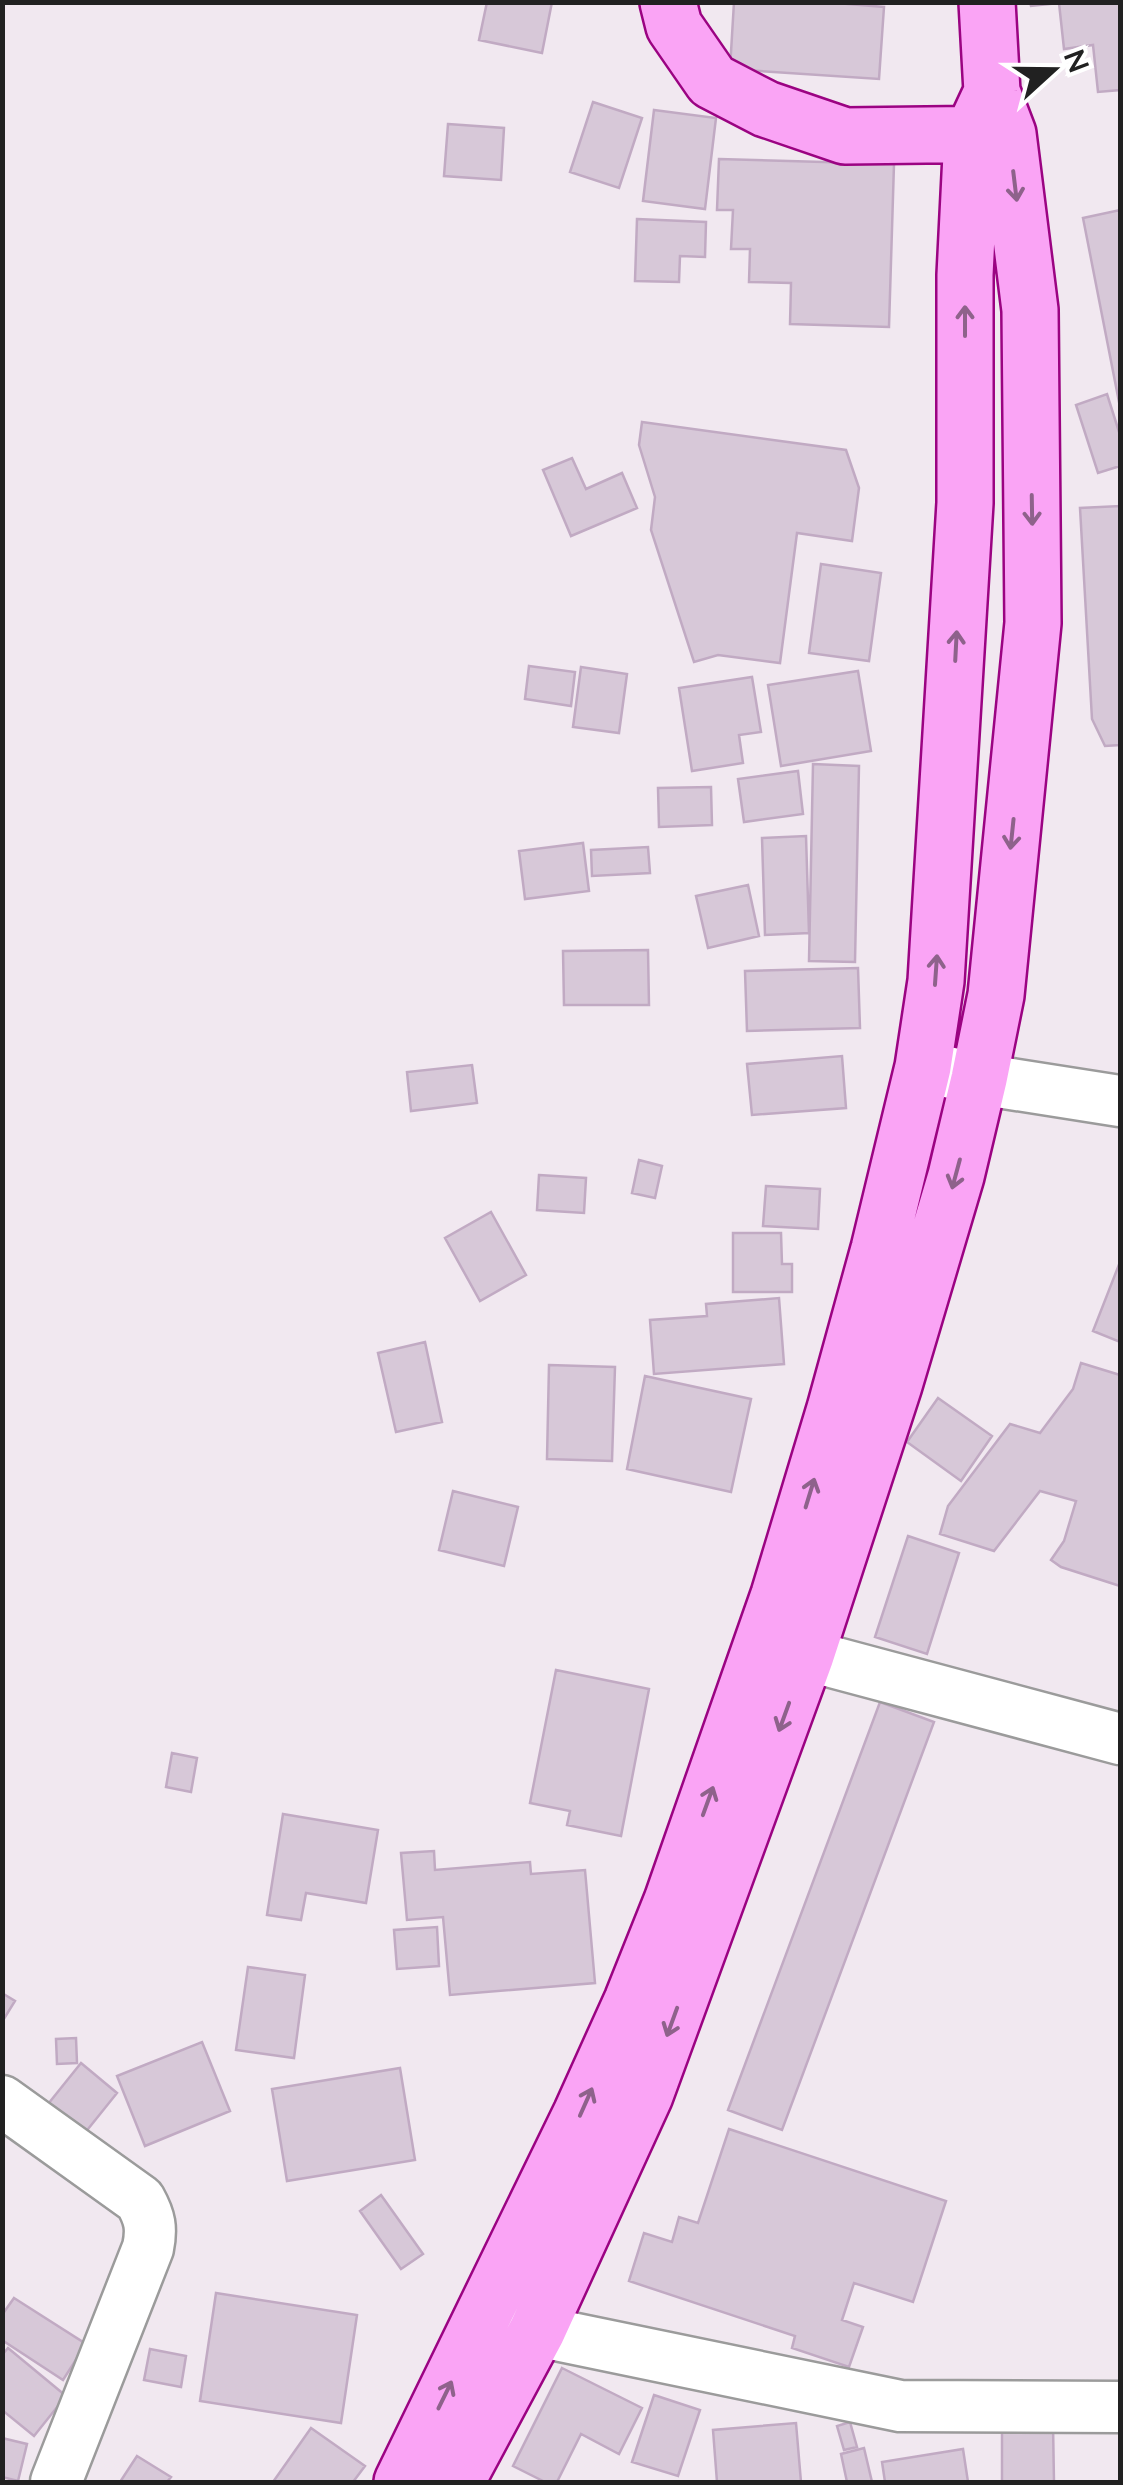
<svg xmlns="http://www.w3.org/2000/svg" width="1123" height="2485" font-family="Lato,sans-serif">
<rect width="100%" height="100%" fill="#f1e8f0"/>
<path fill="#d7c8d8" stroke="#c1aac3" stroke-width="2.5" d="M 487,2 L 552,2 L 542,53 L 479,40 Z
M 734,2 L 824,2 L 884,7 L 879,79 L 730,69 Z
M 1030,2 L 1120,2 L 1120,90 L 1098,92 L 1093,45 L 1064,49 L 1059,3 L 1031,6 Z
M 593,102 L 642,118 L 619,188 L 570,172 Z
M 654,110 L 716,118 L 705,209 L 643,201 Z
M 448,124 L 504,128 L 501,180 L 444,176 Z
M 719,159 L 894,164 L 889,327 L 790,324 L 791,283 L 749,282 L 750,249 L 731,249 L 733,210 L 717,210 Z
M 1120,210 L 1120,407 L 1083,218 Z
M 637,219 L 706,222 L 705,257 L 680,256 L 679,282 L 635,281 Z
M 1107,394 L 1120,435 L 1120,466 L 1098,473 L 1076,405 Z
M 642,422 L 846,450 L 859,488 L 852,541 L 797,533 L 780,663 L 718,655 L 694,662 L 651,530 L 655,497 L 639,445 Z
M 572,458 L 586,489 L 622,473 L 637,508 L 571,536 L 543,470 Z
M 1120,506 L 1120,745 L 1105,746 L 1092,719 L 1080,508 Z
M 821,564 L 881,573 L 869,661 L 809,653 Z
M 529,666 L 575,672 L 571,706 L 525,699 Z
M 581,667 L 627,674 L 619,733 L 573,727 Z
M 858,671 L 871,751 L 781,766 L 768,685 Z
M 752,677 L 761,732 L 739,735 L 743,763 L 692,771 L 679,688 Z
M 813,764 L 859,766 L 855,962 L 809,961 Z
M 798,771 L 803,814 L 744,822 L 738,779 Z
M 711,787 L 712,825 L 659,827 L 658,788 Z
M 806,836 L 809,933 L 765,935 L 762,838 Z
M 583,843 L 589,891 L 525,899 L 519,851 Z
M 648,847 L 650,873 L 592,876 L 591,850 Z
M 748,885 L 759,936 L 708,948 L 696,896 Z
M 648,950 L 649,1005 L 564,1005 L 563,951 Z
M 858,968 L 860,1028 L 747,1031 L 745,971 Z
M 842,1056 L 846,1108 L 752,1115 L 747,1064 Z
M 472,1065 L 477,1103 L 411,1111 L 407,1072 Z
M 639,1160 L 662,1166 L 655,1198 L 632,1193 Z
M 539,1175 L 586,1178 L 584,1213 L 537,1210 Z
M 766,1186 L 820,1189 L 818,1229 L 763,1226 Z
M 491,1212 L 526,1275 L 480,1301 L 445,1238 Z
M 733,1233 L 781,1233 L 782,1264 L 792,1264 L 792,1292 L 733,1292 Z
M 1120,1262 L 1120,1342 L 1093,1331 Z
M 779,1298 L 784,1364 L 654,1374 L 650,1320 L 707,1316 L 706,1304 Z
M 425,1342 L 442,1422 L 396,1432 L 378,1353 Z
M 1081,1363 L 1120,1375 L 1120,1586 L 1061,1567 L 1051,1560 L 1064,1541 L 1076,1501 L 1040,1491 L 994,1551 L 940,1534 L 948,1506 L 1010,1424 L 1040,1433 L 1073,1389 Z
M 549,1365 L 615,1367 L 612,1461 L 547,1459 Z
M 645,1376 L 751,1399 L 731,1492 L 627,1469 Z
M 938,1398 L 992,1436 L 961,1481 L 907,1442 Z
M 453,1491 L 518,1507 L 504,1566 L 439,1550 Z
M 908,1536 L 959,1553 L 927,1654 L 875,1637 Z
M 556,1670 L 649,1689 L 621,1836 L 567,1825 L 570,1811 L 530,1803 Z
M 880,1702 L 934,1722 L 782,2130 L 728,2110 Z
M 172,1753 L 197,1758 L 191,1792 L 166,1787 Z
M 283,1814 L 378,1830 L 366,1903 L 306,1893 L 301,1920 L 267,1915 Z
M 434,1851 L 435,1870 L 530,1862 L 531,1874 L 585,1870 L 595,1983 L 450,1995 L 443,1917 L 407,1920 L 401,1853 Z
M 437,1927 L 439,1966 L 397,1969 L 394,1930 Z
M 248,1967 L 305,1975 L 294,2058 L 236,2050 Z
M 2,1993 L 15,2001 L 2,2022 Z
M 76,2038 L 77,2063 L 57,2064 L 56,2039 Z
M 202,2042 L 230,2111 L 145,2146 L 117,2076 Z
M 81,2063 L 117,2093 L 76,2144 L 40,2114 Z
M 400,2068 L 415,2160 L 287,2181 L 272,2089 Z
M 729,2129 L 946,2201 L 913,2302 L 854,2283 L 842,2320 L 863,2327 L 849,2367 L 792,2348 L 795,2336 L 629,2281 L 644,2233 L 672,2242 L 679,2217 L 698,2223 Z
M 381,2195 L 423,2254 L 401,2269 L 360,2211 Z
M 216,2293 L 357,2315 L 341,2423 L 200,2401 Z
M 14,2298 L 86,2344 L 63,2380 L 2,2340 L 2,2315 Z
M 8,2348 L 66,2396 L 34,2436 L 2,2410 L 2,2355 Z
M 150,2349 L 186,2356 L 181,2387 L 144,2380 Z
M 562,2368 L 642,2408 L 619,2454 L 581,2434 L 557,2482 L 545,2482 L 513,2466 Z
M 654,2395 L 700,2410 L 678,2476 L 632,2462 Z
M 850,2422 L 857,2447 L 844,2450 L 837,2426 Z
M 796,2423 L 801,2482 L 717,2482 L 713,2430 Z
M 1002,2424 L 1053,2424 L 1054,2482 L 1002,2482 Z
M 311,2428 L 365,2466 L 353,2482 L 273,2482 Z
M 2,2438 L 27,2444 L 18,2481 L 2,2477 Z
M 864,2448 L 872,2482 L 847,2482 L 841,2454 Z
M 963,2449 L 968,2482 L 885,2482 L 882,2462 Z
M 137,2456 L 171,2477 L 167,2482 L 120,2482 Z"/>
<g fill="none" stroke-linecap="round" stroke-linejoin="round">
<g stroke="#9b9b9b" stroke-width="55">
<path id="minor" d="M 938,1070 L 979,1079 L 1120,1101
M 806,1655 L 1120,1739
M 2,2101 L 140,2200 C 150,2218 152,2228 148,2248 L 56,2482
M 502,2315 L 537,2331 L 900,2406 L 1120,2407"/>
</g>
<g stroke="#9b0382" stroke-width="60">
<path id="major" d="M 668,2 L 674,26 L 712,81 L 766,109 L 845,136 L 1008,134
M 402,2482 L 581,2114 L 632,2001 L 672,1901 L 779,1595 L 835,1409 L 879,1249 L 923,1067 L 936,981 L 965,503 L 965,275 L 972,135 L 992,92
M 456,2482 L 537,2331 L 645,2095 L 806,1655 L 894,1385 L 956,1176 L 979,1079 L 996,995 L 1033,623 L 1030,310 L 1008,134 L 992,92 L 987,2"/>
</g>
<use href="#minor" stroke="#fff" stroke-width="50"/>
<use href="#major" stroke="#faa4f5" stroke-width="55"/>
</g>
<defs><path id="oneway-shaft" d="M-6 0H5M1.5-3L5.5 0L1.5 3" fill="none" stroke-width="1.6" stroke-linecap="round" stroke-linejoin="round" transform="scale(2.5)"/></defs>
<g stroke="#8e628b">
<use href="#oneway-shaft" transform="translate(1015 186) rotate(83)"/>
<use href="#oneway-shaft" transform="translate(965 321) rotate(-90)"/>
<use href="#oneway-shaft" transform="translate(1032 510) rotate(89)"/>
<use href="#oneway-shaft" transform="translate(956 646) rotate(-87)"/>
<use href="#oneway-shaft" transform="translate(1012 834) rotate(96)"/>
<use href="#oneway-shaft" transform="translate(936 970) rotate(-86)"/>
<use href="#oneway-shaft" transform="translate(956 1174) rotate(105)"/>
<use href="#oneway-shaft" transform="translate(810 1493) rotate(-73)"/>
<use href="#oneway-shaft" transform="translate(784 1717) rotate(110)"/>
<use href="#oneway-shaft" transform="translate(708 1801) rotate(-70)"/>
<use href="#oneway-shaft" transform="translate(672 2022) rotate(110)"/>
<use href="#oneway-shaft" transform="translate(586 2102) rotate(-66)"/>
<use href="#oneway-shaft" transform="translate(445 2395) rotate(-64)"/>
</g>
<rect width="1123" height="2485" fill="none" stroke="#212121" stroke-width="10"/>
<g transform="translate(1053 70) rotate(69)" stroke="#ffffff" stroke-width="8" paint-order="stroke">
<path d="M0-8L18 38L0 25L-18 38Z" fill="#212121"/>
<text y="-15" font-size="28" font-weight="bold" text-anchor="middle" fill="#212121">N</text>
</g>
</svg>
